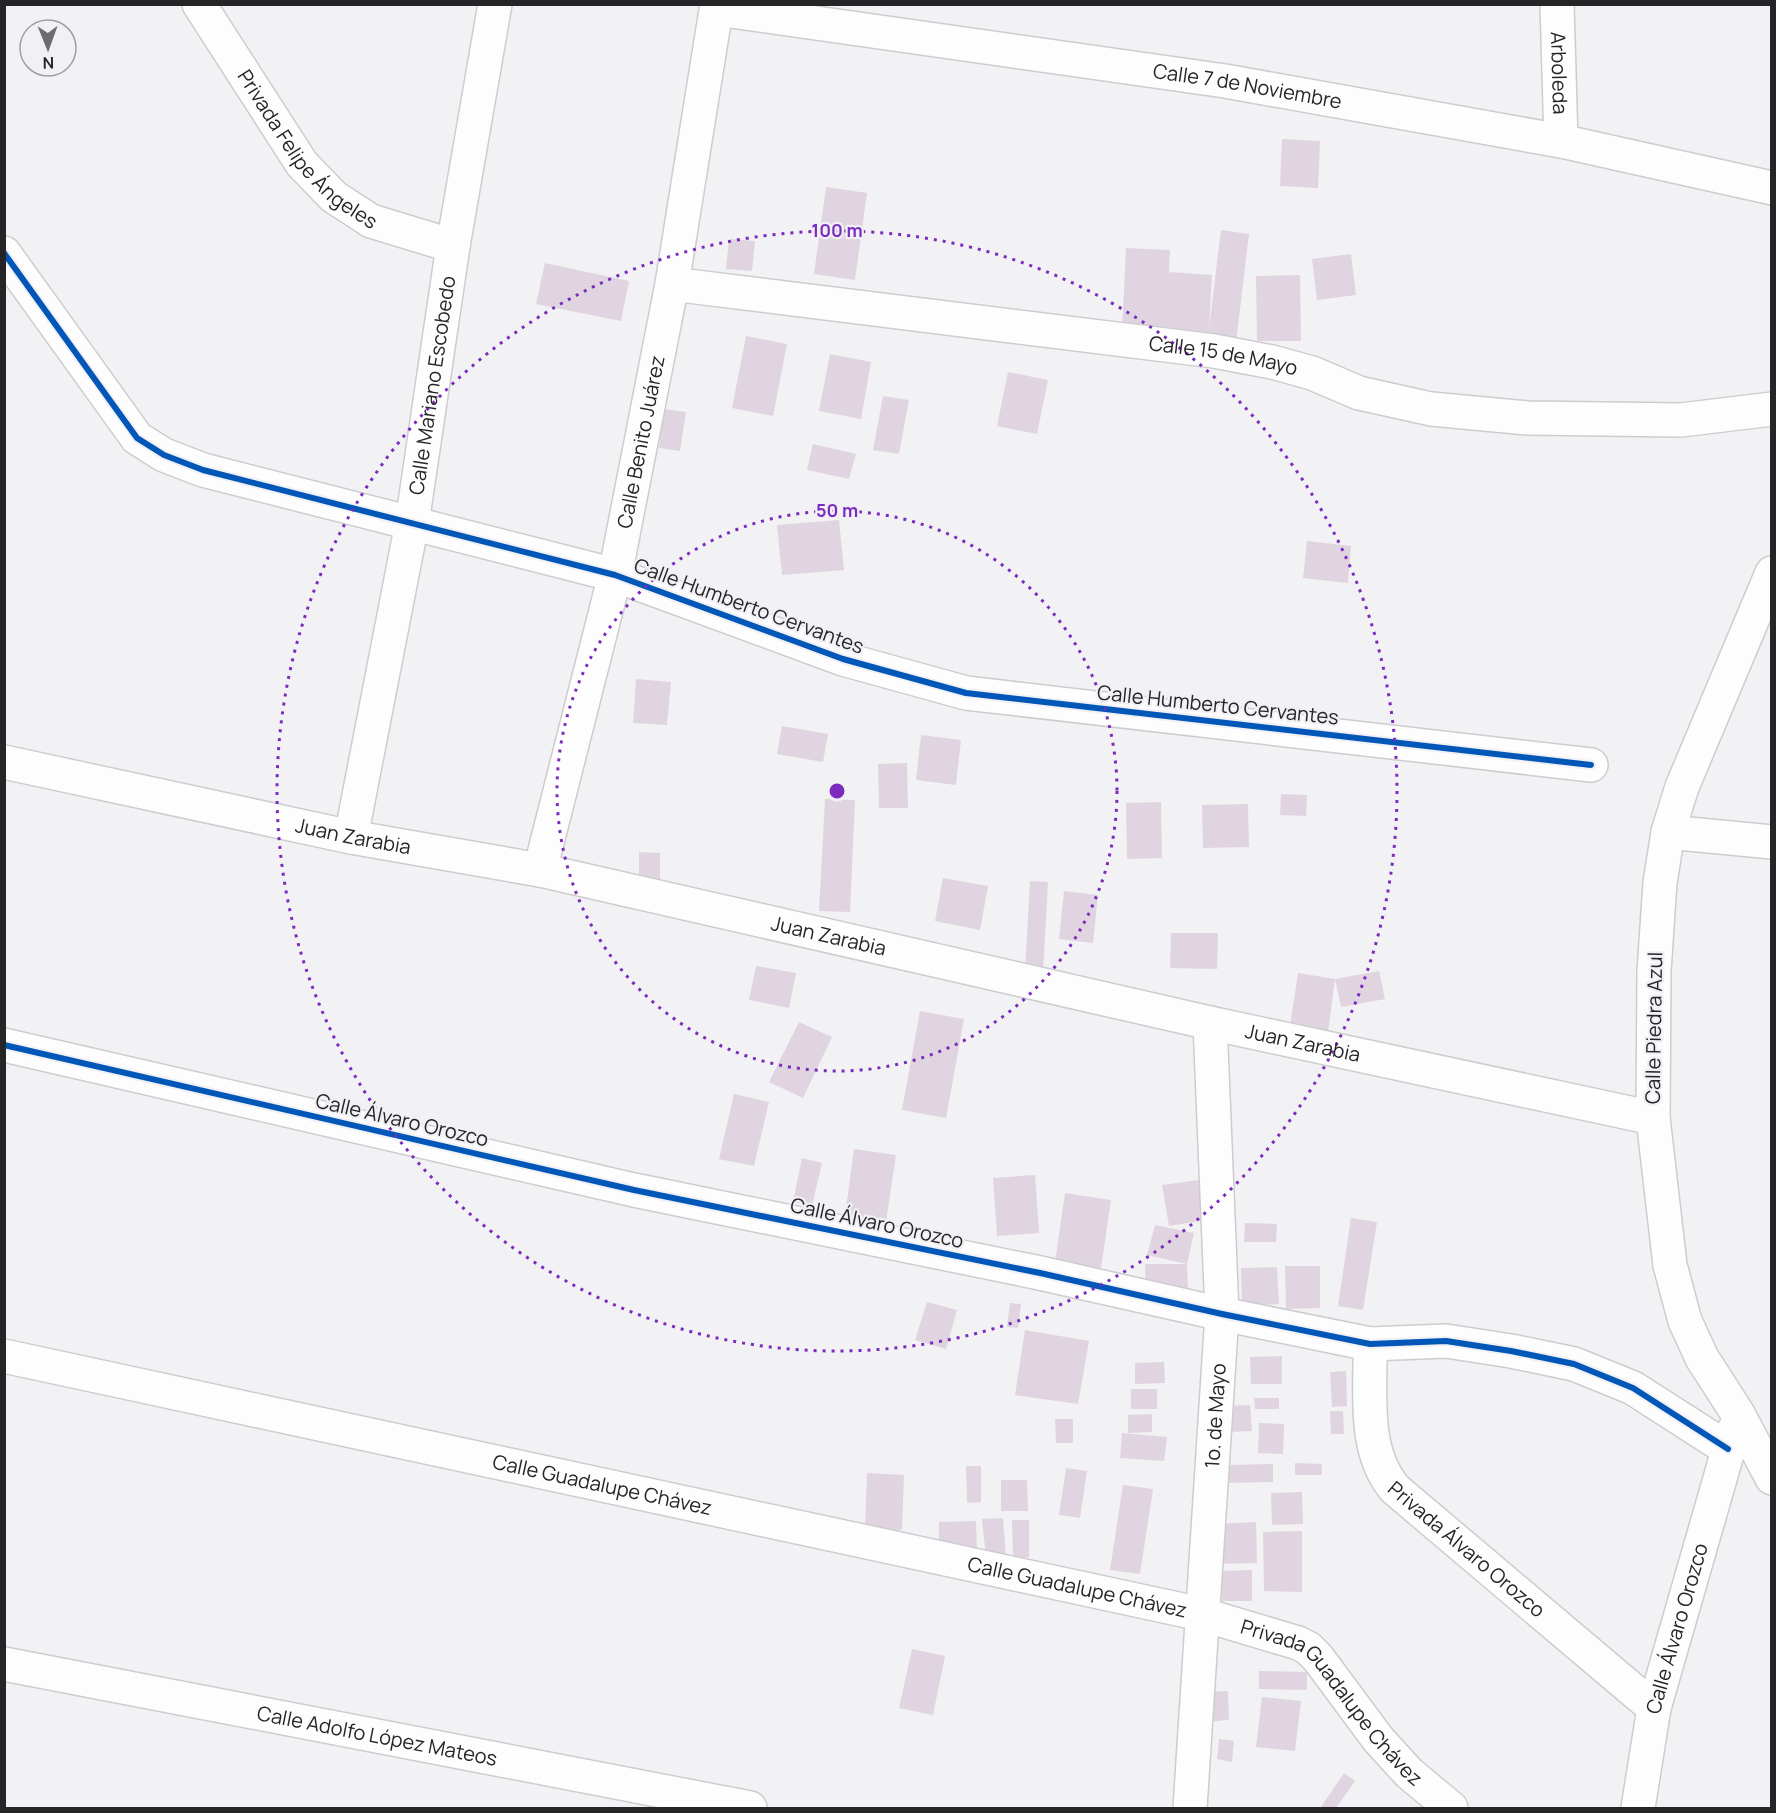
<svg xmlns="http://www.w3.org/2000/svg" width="1776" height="1813" font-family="Manrope,sans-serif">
<rect width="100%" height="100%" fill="#f2f1f4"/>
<path fill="#e0d4e1" d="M 1282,139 L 1320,141 L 1318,188 L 1280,186 Z
M 826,187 L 867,193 L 855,280 L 814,274 Z
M 1221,230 L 1249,234 L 1236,342 L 1122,333 L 1126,248 L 1170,250 L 1168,288 L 1169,272 L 1212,275 L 1209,329 Z
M 729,239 L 755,241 L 752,271 L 726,269 Z
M 1351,254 L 1356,295 L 1317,300 L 1312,259 Z
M 545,263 L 629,281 L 621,321 L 536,304 Z
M 1300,275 L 1301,341 L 1257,341 L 1256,276 Z
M 746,336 L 787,344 L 773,416 L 732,408 Z
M 830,354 L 871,362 L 861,419 L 819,411 Z
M 1008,372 L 1048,380 L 1037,434 L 997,426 Z
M 883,396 L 909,400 L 899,454 L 873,450 Z
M 664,409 L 686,412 L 680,451 L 659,448 Z
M 813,444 L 856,454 L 849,479 L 807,470 Z
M 839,520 L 844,570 L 782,575 L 777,525 Z
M 1307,541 L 1351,546 L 1348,583 L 1303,578 Z
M 636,679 L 671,682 L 667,725 L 633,723 Z
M 782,726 L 828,734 L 823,762 L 777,754 Z
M 921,735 L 961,740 L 956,785 L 916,780 Z
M 907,763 L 908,808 L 879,808 L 878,764 Z
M 1281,794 L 1307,795 L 1306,816 L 1280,815 Z
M 825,799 L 855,800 L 850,912 L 819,911 Z
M 1161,802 L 1162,858 L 1127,859 L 1126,803 Z
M 1248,804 L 1249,847 L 1203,848 L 1202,805 Z
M 639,852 L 660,853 L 660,882 L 639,882 Z
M 943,878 L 988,886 L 980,930 L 935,921 Z
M 1030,881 L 1048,882 L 1043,972 L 1025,971 Z
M 1064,891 L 1098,895 L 1093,943 L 1059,939 Z
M 1171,933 L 1218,933 L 1217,969 L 1170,968 Z
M 756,966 L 796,973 L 789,1008 L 749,1000 Z
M 1379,971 L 1385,999 L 1341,1007 L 1335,979 L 1328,1032 L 1290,1026 L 1298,973 L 1335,979 Z
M 920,1011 L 964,1019 L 946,1118 L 902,1110 Z
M 799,1022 L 832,1037 L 803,1098 L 769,1082 Z
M 734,1094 L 769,1102 L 754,1166 L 719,1159 Z
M 854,1149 L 896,1155 L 885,1229 L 844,1223 Z
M 802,1158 L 822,1163 L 812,1206 L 793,1202 Z
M 1035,1175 L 1039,1233 L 997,1236 L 993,1178 Z
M 1199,1180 L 1206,1220 L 1169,1226 L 1162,1185 Z
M 1065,1193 L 1111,1200 L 1101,1268 L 1055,1262 Z
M 1351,1218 L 1377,1222 L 1363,1310 L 1338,1306 Z
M 1245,1223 L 1277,1224 L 1276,1242 L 1244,1242 Z
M 1155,1225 L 1194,1233 L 1187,1264 L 1188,1289 L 1146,1290 L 1145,1264 L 1187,1264 L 1147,1255 Z
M 1285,1266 L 1320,1266 L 1320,1308 L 1286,1309 Z
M 1277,1267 L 1279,1304 L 1242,1306 L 1241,1268 Z
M 927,1302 L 957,1310 L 946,1349 L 915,1340 Z
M 1010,1303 L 1021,1304 L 1018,1328 L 1007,1327 Z
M 1025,1330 L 1089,1341 L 1078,1404 L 1015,1395 Z
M 1282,1356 L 1282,1384 L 1251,1384 L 1250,1357 Z
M 1164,1362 L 1165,1383 L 1135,1384 L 1135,1363 Z
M 1346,1371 L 1347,1406 L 1332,1407 L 1330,1372 Z
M 1131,1389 L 1157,1389 L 1157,1409 L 1131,1409 Z
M 1254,1398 L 1279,1398 L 1279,1409 L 1255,1409 Z
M 1250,1405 L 1252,1431 L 1228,1432 L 1227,1406 Z
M 1330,1411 L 1343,1411 L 1344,1434 L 1331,1434 Z
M 1152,1414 L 1152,1432 L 1128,1433 L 1128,1415 Z
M 1055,1419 L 1073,1419 L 1073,1443 L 1056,1443 Z
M 1259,1423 L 1284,1424 L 1283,1454 L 1258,1453 Z
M 1122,1433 L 1167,1437 L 1164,1461 L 1120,1458 Z
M 1295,1463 L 1322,1464 L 1322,1475 L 1295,1475 Z
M 1273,1464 L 1273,1482 L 1228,1483 L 1228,1465 Z
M 966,1466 L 981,1466 L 981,1502 L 967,1503 Z
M 1066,1468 L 1087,1471 L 1080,1518 L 1059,1515 Z
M 867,1473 L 904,1475 L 902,1530 L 865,1529 Z
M 1001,1480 L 1027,1480 L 1028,1511 L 1001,1511 Z
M 1123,1485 L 1153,1489 L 1140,1574 L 1110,1570 Z
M 1302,1492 L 1303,1524 L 1272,1525 L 1271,1493 Z
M 1003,1518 L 1006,1557 L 986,1558 L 982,1519 Z
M 1012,1520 L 1029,1520 L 1029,1557 L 1013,1558 Z
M 976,1521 L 977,1553 L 939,1554 L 939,1522 Z
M 1256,1522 L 1257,1563 L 1213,1564 L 1216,1524 Z
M 1302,1531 L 1302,1592 L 1264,1591 L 1263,1532 Z
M 1252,1570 L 1252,1601 L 1222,1601 L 1222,1571 Z
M 912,1649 L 945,1656 L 933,1715 L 899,1708 Z
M 1259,1671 L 1307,1672 L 1307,1690 L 1259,1689 Z
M 1228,1691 L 1229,1720 L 1206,1722 L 1204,1692 Z
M 1262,1697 L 1301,1701 L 1295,1751 L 1256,1747 Z
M 1219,1739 L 1234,1741 L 1232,1762 L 1217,1759 Z
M 1344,1773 L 1355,1781 L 1336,1808 L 1324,1808 L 1321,1807 Z"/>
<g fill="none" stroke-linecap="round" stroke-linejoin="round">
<g stroke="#cdcccf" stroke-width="36">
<g id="minor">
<path id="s1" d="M 199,4 L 302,164 L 334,197 L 371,221 L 453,246"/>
<path id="s2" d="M 1557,4 L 1561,141"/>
<path id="s3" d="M 717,9 L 1225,81 L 1561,141 L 1772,188"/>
<path d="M 4,253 L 137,438 L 164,455 L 203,470 L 615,575 L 843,659 L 966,693 L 1591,765"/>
<path id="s4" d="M 672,284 L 1214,351 L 1272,362 L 1312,373 L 1359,393 L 1431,409 L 1528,418 L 1681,420 L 1772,409"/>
<path d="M 1772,573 L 1682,787 L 1668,832 L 1660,883 L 1654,971 L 1653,1118 L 1670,1265 L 1685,1321 L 1702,1358 L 1738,1414 L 1772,1478"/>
<path id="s5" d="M 4,762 L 351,837 L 540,870 L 1210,1023 L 1653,1118"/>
<path d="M 1668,832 L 1772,842"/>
<path id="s6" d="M 351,837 L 412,523 L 453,246 L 495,4"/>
<path id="s7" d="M 540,870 L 615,575 L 672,284 L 717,4"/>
<path d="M 4,1045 L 634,1190 L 1040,1273 L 1222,1314 L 1370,1344 L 1446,1341 L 1511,1351 L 1574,1364 L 1633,1388 L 1728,1449"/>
<path id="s8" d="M 1370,1344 C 1371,1392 1362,1450 1395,1489 L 1654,1708"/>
<path id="s9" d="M 4,1356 L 1201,1614 L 1298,1643 L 1308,1648 L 1318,1658 L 1378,1739 L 1409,1773 L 1451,1808"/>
<path id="s10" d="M 4,1664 L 750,1808"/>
<path id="s11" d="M 1190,1808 L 1222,1314 L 1210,1023"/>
<path id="s12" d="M 1638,1808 L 1654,1708 L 1734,1430"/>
</g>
</g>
<use href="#minor" stroke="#fdfdfd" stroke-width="33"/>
<g stroke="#f1f0f5" stroke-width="10">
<path id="cycleway" d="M 4,253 L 137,438 L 164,455 L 203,470 L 615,575 L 843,659 L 966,693 L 1591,765
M 4,1045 L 634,1190 L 1040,1273 L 1222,1314 L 1370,1344 L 1446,1341 L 1511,1351 L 1574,1364 L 1633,1388 L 1728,1449"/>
</g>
<use href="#cycleway" stroke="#0057b8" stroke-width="6"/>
</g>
<g fill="none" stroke="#7b2cbf" stroke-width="3" stroke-dasharray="3 6">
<circle cx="837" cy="791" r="280"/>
<circle cx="837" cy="791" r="560"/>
</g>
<g text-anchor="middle" stroke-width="4.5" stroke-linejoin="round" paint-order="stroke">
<g font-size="20" fill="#252426" stroke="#f1f0f5">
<text dy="7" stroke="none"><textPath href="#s2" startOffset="69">Arboleda</textPath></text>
<text dy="7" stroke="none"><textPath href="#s3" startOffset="536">Calle 7 de Noviembre</textPath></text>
<text dy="7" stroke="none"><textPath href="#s1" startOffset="183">Privada Felipe Ángeles</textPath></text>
<text dy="7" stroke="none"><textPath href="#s4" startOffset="556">Calle 15 de Mayo</textPath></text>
<text dy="7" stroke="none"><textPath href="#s6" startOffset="459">Calle Mariano Escobedo</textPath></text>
<text dy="7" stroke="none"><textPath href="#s7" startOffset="440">Calle Benito Juárez</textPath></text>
<text transform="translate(749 606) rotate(20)" y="7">Calle Humberto Cervantes</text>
<text transform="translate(1218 705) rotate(6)" y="7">Calle Humberto Cervantes</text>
<text dy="7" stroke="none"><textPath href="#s5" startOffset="357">Juan Zarabia</textPath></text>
<text dy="7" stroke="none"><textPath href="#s5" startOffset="843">Juan Zarabia</textPath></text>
<text transform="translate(1654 1028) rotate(-89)" y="7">Calle Piedra Azul</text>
<text dy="7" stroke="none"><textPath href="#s5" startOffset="1329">Juan Zarabia</textPath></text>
<text transform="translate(402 1120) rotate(13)" y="7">Calle Álvaro Orozco</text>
<text transform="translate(877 1223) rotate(12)" y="7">Calle Álvaro Orozco</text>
<text dy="7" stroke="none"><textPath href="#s11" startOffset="393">1o. de Mayo</textPath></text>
<text dy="7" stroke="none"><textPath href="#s9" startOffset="612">Calle Guadalupe Chávez</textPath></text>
<text dy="7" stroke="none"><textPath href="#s8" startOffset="244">Privada Álvaro Orozco</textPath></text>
<text dy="7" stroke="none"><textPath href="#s9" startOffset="1098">Calle Guadalupe Chávez</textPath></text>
<text dy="7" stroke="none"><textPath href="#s12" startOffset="184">Calle Álvaro Orozco</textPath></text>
<text dy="7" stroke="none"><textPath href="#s9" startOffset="1389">Privada Guadalupe Chávez</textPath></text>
<text dy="7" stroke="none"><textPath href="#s10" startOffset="380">Calle Adolfo López Mateos</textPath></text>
</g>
</g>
<circle cx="837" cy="791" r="9" fill="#7b2cbf" stroke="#f1f0f5" stroke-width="3"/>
<g font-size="18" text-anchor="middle" font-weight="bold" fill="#7b2cbf" stroke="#f1f0f5" stroke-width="4.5" stroke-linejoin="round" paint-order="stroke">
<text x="837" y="237">100 m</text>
<text x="837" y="517">50 m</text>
</g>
<rect width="1776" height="1813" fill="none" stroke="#252426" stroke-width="12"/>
<g transform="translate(48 48) rotate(179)"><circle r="28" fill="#f1f0f5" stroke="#9f9ea2" stroke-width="1.5"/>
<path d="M0-4.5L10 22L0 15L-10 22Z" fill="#6d6c6e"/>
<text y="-9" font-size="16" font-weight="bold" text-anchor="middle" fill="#252426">N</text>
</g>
</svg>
